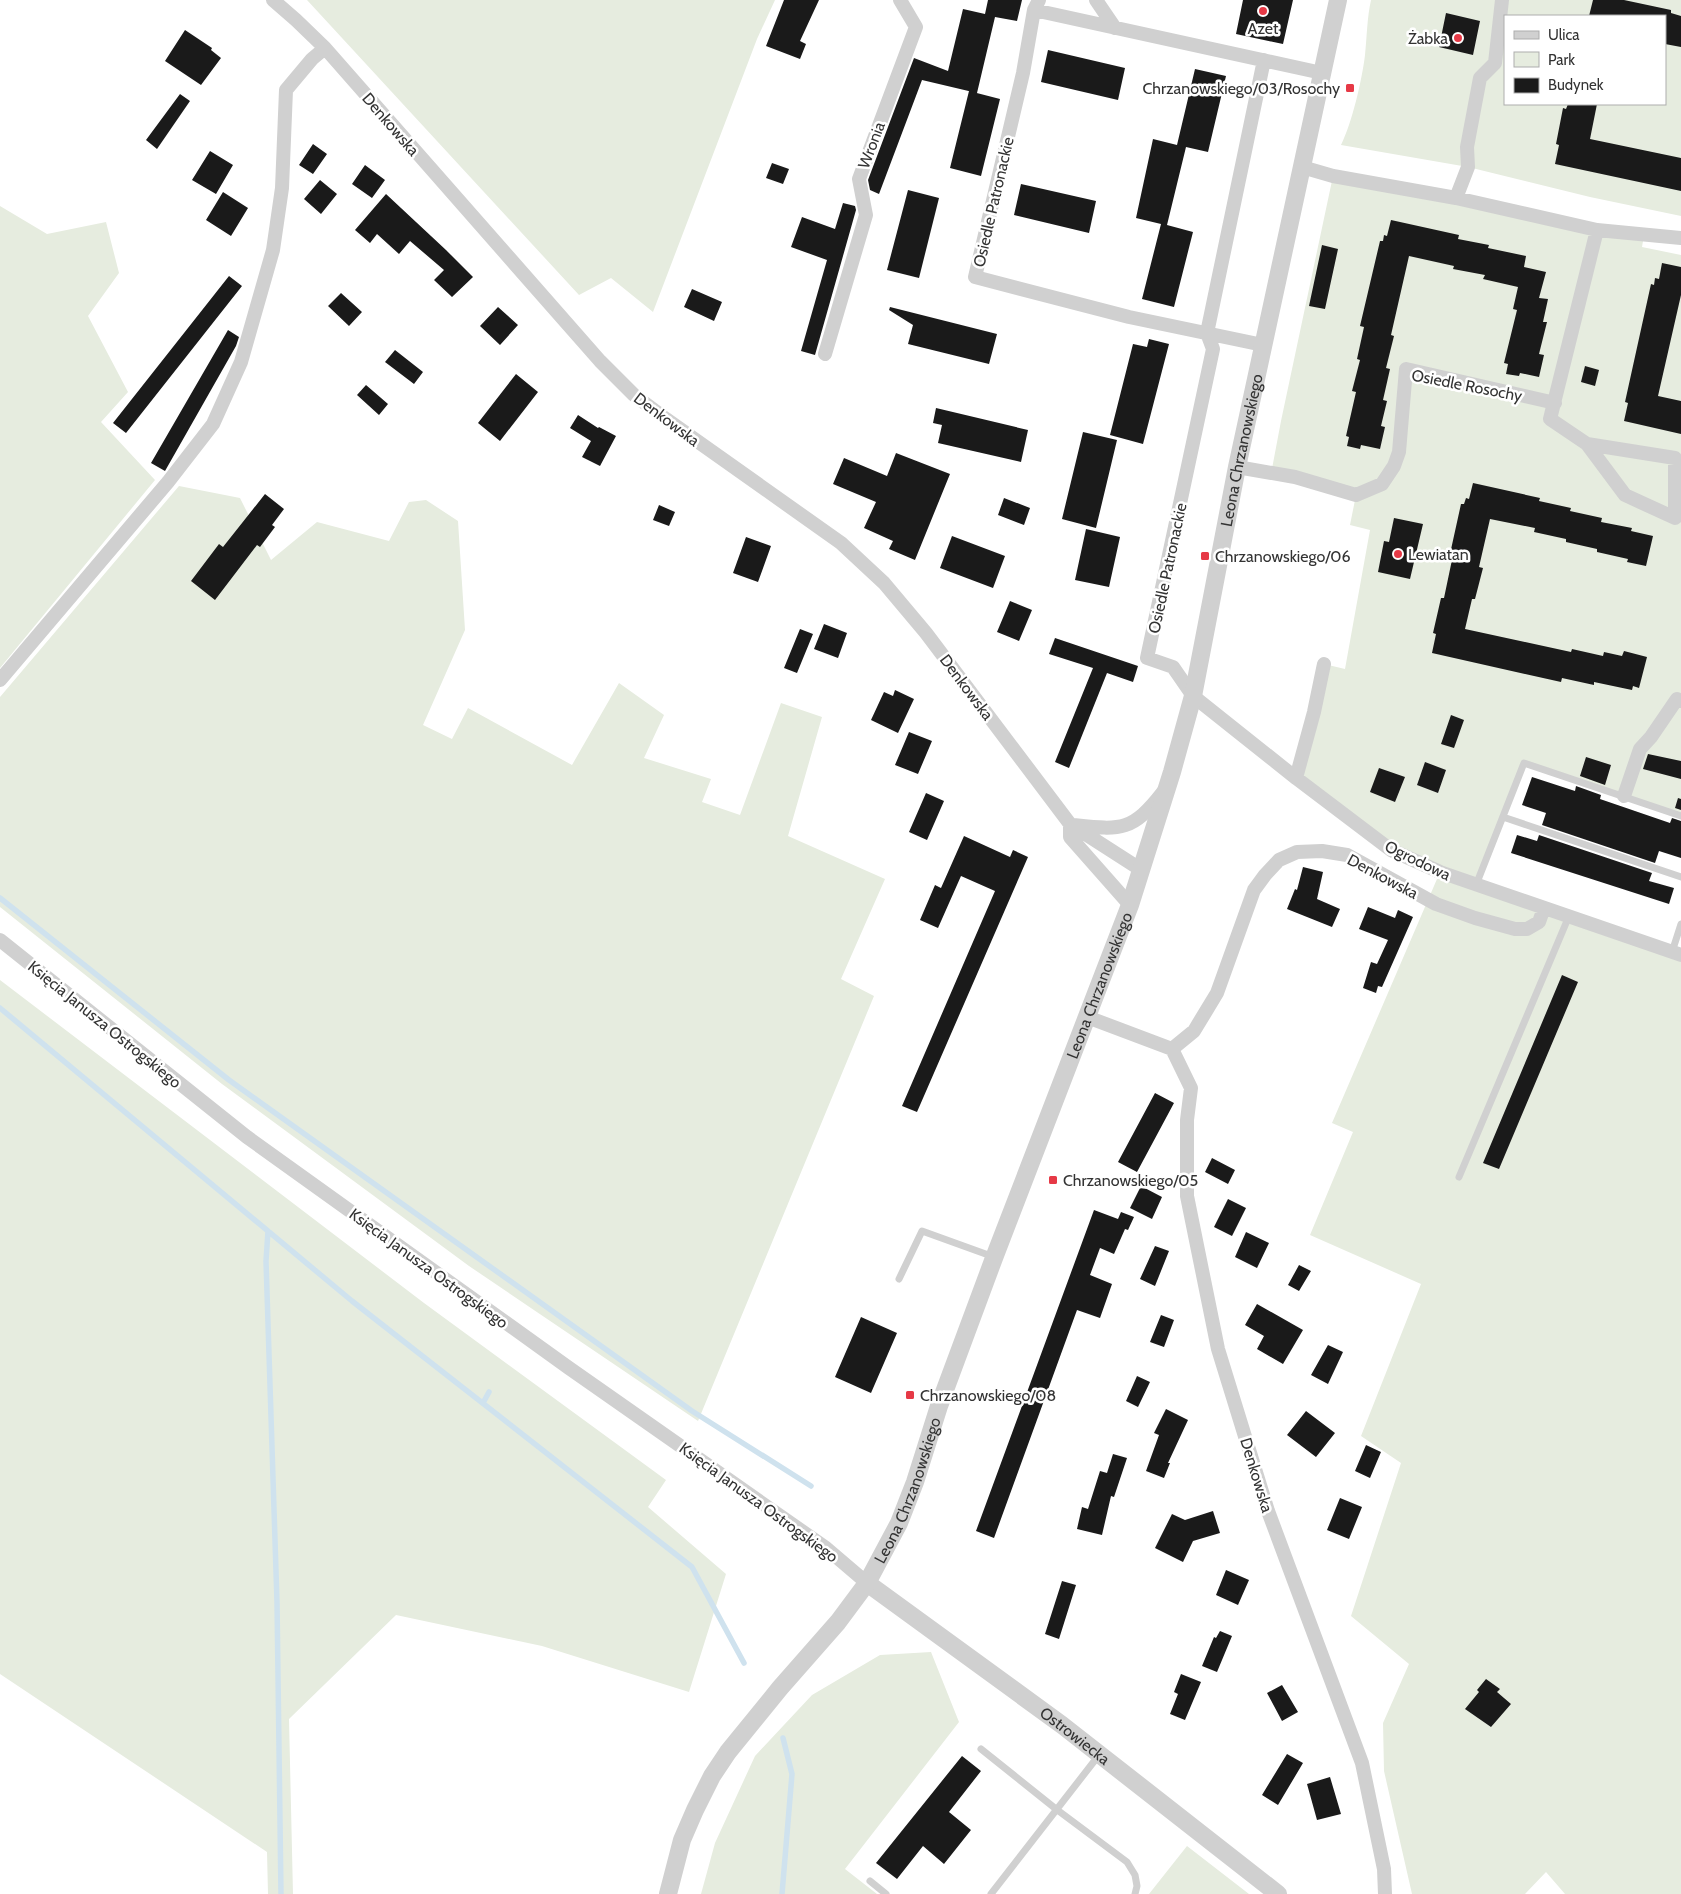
<svg xmlns="http://www.w3.org/2000/svg" width="1681" height="1894" font-family="Cabin,sans-serif">
<rect width="100%" height="100%" fill="#fff"/>
<path fill="#e6ecdf" fill-rule="evenodd" d="M 307,0 L 775,0 L 757,39 L 653,312 L 611,278 L 579,295 Z
M 1371,0 L 1681,0 L 1681,216 L 1590,197 L 1468,167 L 1341,145 C 1352,123 1362,80 1365,55 C 1367,36 1367,18 1371,0 ZM 1505,16 L 1665,16 L 1665,104 L 1505,104 Z
M 1333,176 L 1644,235 L 1642,247 L 1681,255 L 1681,816 L 1524,764 L 1477,885 L 1681,955 L 1681,1894 L 1565,1894 L 1546,1872 L 1525,1894 L 1412,1894 L 1384,1771 L 1383,1723 L 1409,1664 L 1351,1616 L 1401,1463 L 1361,1436 L 1421,1284 L 1310,1235 L 1353,1132 L 1332,1123 L 1440,872 L 1391,850 L 1296,778 L 1324,664 L 1345,669 L 1370,530 L 1350,525 L 1356,495 L 1271,474 L 1281,421 Z
M 0,206 L 47,234 L 106,222 L 119,273 L 88,316 L 128,392 L 101,422 L 155,480 L 0,668 Z
M 179,486 L 240,498 L 271,560 L 317,522 L 389,541 L 409,502 L 426,500 L 458,521 L 465,630 L 423,725 L 452,739 L 468,708 L 572,765 L 619,683 L 664,715 L 644,758 L 711,779 L 702,802 L 740,815 L 781,703 L 822,717 L 788,836 L 885,879 L 841,979 L 874,996 L 698,1421 L 469,1266 L 222,1084 L 0,907 L 0,697 Z
M 0,980 L 424,1303 L 666,1480 L 648,1507 L 726,1574 L 689,1692 L 542,1646 L 396,1615 L 289,1719 L 293,1894 L 268,1894 L 267,1852 L 0,1674 Z
M 931,1652 L 959,1722 L 845,1869 L 877,1894 L 701,1894 L 715,1843 L 755,1756 L 812,1695 L 880,1655 Z
M 1187,1846 L 1249,1894 L 1149,1894 Z"/>
<g fill="none" stroke-linecap="round" stroke-linejoin="round">
<path stroke="#cfe2ee" stroke-width="5.5" d="M 0,898 L 229,1080 L 692,1411 L 811,1486
M 0,1008 L 352,1301 L 692,1567 L 744,1663
M 268,1231 L 266,1261 L 277,1602 L 281,1894
M 483,1403 L 489,1392
M 782,1894 L 792,1774 L 783,1738"/>
</g>
<path fill="#1a1a1a" d="M 784,0 L 819,0 L 800,41 L 806,44 L 800,59 L 766,46 Z
M 988,0 L 1022,0 L 1017,21 L 995,17 L 977,93 L 922,80 L 879,194 L 870,190 L 868,180 L 914,58 L 948,71 L 963,9 L 985,14 Z
M 1243,0 L 1293,0 L 1283,44 L 1236,34 Z
M 1593,0 L 1624,0 L 1671,10 L 1671,13 L 1681,16 L 1681,47 L 1665,44 L 1665,16 L 1589,16 Z
M 1446,13 L 1480,21 L 1473,55 L 1439,47 Z
M 185,30 L 212,48 L 211,50 L 221,58 L 201,85 L 165,61 Z
M 1048,50 L 1125,68 L 1118,100 L 1041,82 Z
M 1195,69 L 1226,76 L 1208,152 L 1186,147 L 1167,225 L 1193,232 L 1174,307 L 1142,299 L 1161,224 L 1136,218 L 1153,139 L 1181,146 L 1177,145 Z
M 969,91 L 1000,99 L 981,176 L 950,168 Z
M 180,94 L 190,101 L 157,149 L 146,140 Z
M 1568,104 L 1597,104 L 1590,139 L 1681,158 L 1681,191 L 1555,164 L 1559,145 L 1556,144 L 1563,108 L 1566,109 Z
M 313,144 L 327,154 L 313,174 L 299,165 Z
M 210,151 L 233,165 L 216,194 L 192,180 Z
M 772,163 L 789,169 L 783,184 L 766,178 Z
M 365,165 L 385,180 L 372,198 L 352,184 Z
M 320,180 L 337,194 L 321,214 L 304,199 Z
M 1021,184 L 1096,201 L 1089,233 L 1014,215 Z
M 908,190 L 939,198 L 919,278 L 887,270 Z
M 223,192 L 248,208 L 231,236 L 206,220 Z
M 386,194 L 446,250 L 473,277 L 452,297 L 434,280 L 444,270 L 410,241 L 399,254 L 377,234 L 370,243 L 355,230 Z
M 843,203 L 855,206 L 856,210 L 815,355 L 801,351 L 827,260 L 791,247 L 802,217 L 835,229 Z
M 1391,220 L 1459,235 L 1458,239 L 1489,245 L 1488,248 L 1526,256 L 1524,267 L 1546,272 L 1539,298 L 1548,299 L 1543,322 L 1547,322 L 1539,354 L 1544,355 L 1539,377 L 1520,373 L 1519,376 L 1506,374 L 1508,364 L 1504,363 L 1517,310 L 1513,309 L 1518,287 L 1483,279 L 1485,275 L 1453,269 L 1454,266 L 1409,256 L 1391,335 L 1394,336 L 1386,368 L 1390,369 L 1383,400 L 1387,401 L 1381,426 L 1385,427 L 1380,449 L 1361,445 L 1360,449 L 1347,446 L 1349,437 L 1346,436 L 1356,392 L 1352,391 L 1360,360 L 1357,359 L 1364,327 L 1360,326 L 1380,241 L 1383,241 L 1384,235 L 1387,236 Z
M 1322,245 L 1338,249 L 1325,309 L 1309,306 Z
M 1662,263 L 1681,267 L 1681,295 L 1658,396 L 1681,401 L 1681,434 L 1624,421 L 1628,403 L 1625,402 L 1651,284 L 1654,285 L 1655,278 L 1659,279 Z
M 229,276 L 242,286 L 126,433 L 113,423 Z
M 692,289 L 722,302 L 714,321 L 684,307 Z
M 341,293 L 362,312 L 349,326 L 328,306 Z
M 498,307 L 518,325 L 500,345 L 480,326 Z
M 890,307 L 997,334 L 989,364 L 908,344 L 913,325 L 889,310 Z
M 228,330 L 239,337 L 236,346 L 165,471 L 151,463 Z
M 1149,339 L 1169,344 L 1143,444 L 1110,435 L 1133,344 L 1147,347 Z
M 395,350 L 423,372 L 414,384 L 385,362 Z
M 1585,366 L 1599,370 L 1595,386 L 1581,382 Z
M 516,374 L 538,392 L 500,441 L 478,423 Z
M 366,385 L 388,404 L 379,415 L 357,395 Z
M 936,408 L 1028,430 L 1021,462 L 938,443 L 942,425 L 933,423 Z
M 578,415 L 598,428 L 599,427 L 616,436 L 600,466 L 582,457 L 591,441 L 570,428 Z
M 1083,432 L 1117,440 L 1096,528 L 1062,519 Z
M 896,453 L 950,474 L 915,560 L 889,549 L 893,541 L 864,528 L 876,502 L 833,484 L 844,458 L 887,476 Z
M 1473,483 L 1540,498 L 1539,501 L 1571,508 L 1570,511 L 1602,518 L 1601,522 L 1632,528 L 1631,531 L 1653,536 L 1646,566 L 1627,562 L 1628,559 L 1597,552 L 1597,549 L 1566,542 L 1566,539 L 1534,532 L 1535,528 L 1490,519 L 1479,567 L 1483,568 L 1475,599 L 1472,599 L 1465,629 L 1571,652 L 1572,649 L 1603,656 L 1604,652 L 1622,656 L 1624,651 L 1647,657 L 1639,688 L 1633,686 L 1632,690 L 1594,682 L 1594,685 L 1562,678 L 1561,682 L 1432,653 L 1436,634 L 1433,633 L 1441,598 L 1444,598 L 1453,555 L 1450,554 L 1461,504 L 1464,504 L 1466,498 L 1469,499 Z
M 265,494 L 284,509 L 272,525 L 275,527 L 260,547 L 257,545 L 215,600 L 191,581 L 219,544 L 223,547 Z
M 1004,498 L 1030,508 L 1024,525 L 998,515 Z
M 659,505 L 675,512 L 669,526 L 653,520 Z
M 1394,518 L 1423,524 L 1410,579 L 1378,572 L 1384,541 L 1389,542 Z
M 1086,529 L 1120,537 L 1109,587 L 1075,580 Z
M 952,536 L 1005,556 L 993,588 L 940,568 Z
M 746,537 L 771,546 L 758,582 L 733,573 Z
M 1010,601 L 1032,610 L 1019,641 L 997,632 Z
M 824,624 L 847,633 L 838,658 L 814,649 Z
M 800,629 L 813,634 L 797,673 L 784,668 Z
M 1055,638 L 1138,666 L 1133,682 L 1107,673 L 1069,768 L 1055,762 L 1093,668 L 1049,654 Z
M 895,690 L 914,699 L 898,733 L 871,720 L 884,692 L 893,696 Z
M 1451,715 L 1464,720 L 1454,748 L 1441,744 Z
M 909,732 L 932,741 L 918,774 L 895,765 Z
M 1648,754 L 1681,761 L 1681,779 L 1643,769 Z
M 1586,757 L 1611,765 L 1605,785 L 1580,776 Z
M 1425,762 L 1446,770 L 1438,793 L 1417,785 Z
M 1379,768 L 1405,777 L 1395,802 L 1370,792 Z
M 1532,777 L 1575,791 L 1576,786 L 1601,795 L 1600,799 L 1670,823 L 1672,818 L 1681,821 L 1681,858 L 1659,851 L 1655,863 L 1542,825 L 1546,813 L 1522,805 Z
M 926,793 L 944,801 L 927,840 L 909,832 Z
M 1678,798 L 1681,799 L 1681,810 L 1675,808 Z
M 1517,835 L 1537,841 L 1539,835 L 1652,873 L 1649,881 L 1674,888 L 1669,904 L 1511,853 Z
M 964,836 L 1010,857 L 1013,850 L 1028,857 L 917,1112 L 902,1106 L 995,891 L 961,876 L 938,928 L 920,920 L 935,885 L 941,888 Z
M 1303,867 L 1323,872 L 1317,899 L 1340,909 L 1332,927 L 1287,909 L 1295,889 L 1297,890 Z
M 1368,907 L 1395,918 L 1398,910 L 1413,917 L 1382,987 L 1378,986 L 1376,993 L 1363,988 L 1371,962 L 1377,964 L 1388,940 L 1359,929 Z
M 1562,975 L 1578,982 L 1499,1169 L 1483,1163 Z
M 1155,1093 L 1174,1103 L 1137,1172 L 1118,1162 Z
M 1212,1158 L 1235,1170 L 1228,1184 L 1205,1172 Z
M 1141,1186 L 1162,1197 L 1152,1219 L 1130,1208 Z
M 1228,1199 L 1246,1208 L 1232,1236 L 1214,1227 Z
M 1094,1210 L 1118,1219 L 1121,1212 L 1134,1217 L 1128,1230 L 1125,1229 L 1114,1254 L 1100,1248 L 1090,1275 L 1112,1284 L 1100,1318 L 1077,1310 L 994,1538 L 976,1531 Z
M 1246,1232 L 1269,1243 L 1257,1268 L 1235,1257 Z
M 1155,1246 L 1169,1251 L 1155,1286 L 1140,1279 Z
M 1299,1265 L 1311,1271 L 1299,1291 L 1288,1285 Z
M 1257,1304 L 1303,1330 L 1283,1364 L 1257,1349 L 1264,1336 L 1245,1325 Z
M 1161,1315 L 1174,1320 L 1164,1347 L 1150,1342 Z
M 861,1317 L 897,1333 L 871,1393 L 835,1377 Z
M 1328,1345 L 1343,1352 L 1328,1384 L 1311,1375 Z
M 1137,1376 L 1150,1382 L 1138,1407 L 1126,1401 Z
M 1166,1409 L 1188,1420 L 1168,1463 L 1170,1463 L 1164,1478 L 1146,1471 L 1159,1435 L 1154,1433 Z
M 1306,1411 L 1335,1433 L 1316,1457 L 1287,1435 Z
M 1366,1445 L 1381,1452 L 1370,1478 L 1355,1471 Z
M 1113,1454 L 1127,1458 L 1114,1497 L 1111,1496 L 1102,1535 L 1077,1529 L 1082,1507 L 1088,1509 L 1100,1471 L 1107,1473 Z
M 1340,1498 L 1362,1507 L 1349,1539 L 1327,1530 Z
M 1213,1511 L 1220,1533 L 1193,1541 L 1183,1562 L 1155,1548 L 1172,1514 L 1185,1520 Z
M 1226,1570 L 1249,1580 L 1238,1605 L 1216,1595 Z
M 1062,1581 L 1076,1585 L 1059,1639 L 1045,1634 Z
M 1220,1631 L 1232,1636 L 1217,1672 L 1202,1666 L 1214,1637 L 1216,1638 Z
M 1181,1674 L 1201,1682 L 1185,1720 L 1170,1714 L 1178,1694 L 1174,1692 Z
M 1486,1679 L 1500,1689 L 1497,1692 L 1511,1704 L 1491,1727 L 1465,1709 L 1479,1692 L 1477,1690 Z
M 1282,1685 L 1298,1712 L 1282,1721 L 1267,1693 Z
M 1287,1754 L 1303,1763 L 1278,1805 L 1262,1795 Z
M 962,1756 L 981,1771 L 949,1812 L 971,1830 L 944,1864 L 923,1846 L 897,1879 L 876,1863 Z
M 1330,1777 L 1341,1814 L 1317,1820 L 1307,1784 Z"/>
<g fill="none" stroke-linecap="round" stroke-linejoin="round">
<path stroke="#d0d0d0" stroke-width="7" d="M 1503,817 L 1681,877
M 1476,885 L 1524,763 L 1681,816
M 1672,952 L 1681,924
M 1459,1177 L 1569,916
M 899,1279 L 922,1231 L 994,1257
M 981,1749 L 1056,1809 L 1127,1862 L 1135,1875 L 1137,1886 L 1135,1894
M 870,1881 L 886,1894
M 991,1894 L 1099,1755"/>
<path stroke="#d0d0d0" stroke-width="14" d="M 273,0 L 296,20 L 325,48 L 600,361 L 634,395 L 666,419 L 841,543 L 884,583 L 926,633 L 1070,824 L 1140,869
M 1039,0 L 1034,10 L 1023,73 L 975,277 L 1129,317 L 1263,345
M 1096,0 L 1115,28
M 1034,10 L 1322,73
M 1264,60 L 1207,333 L 1213,349 L 1147,658 L 1173,667 L 1193,696 L 1296,778 L 1391,850 L 1440,872 L 1681,955
M 1302,167 L 1333,176 L 1456,198 L 1597,230 L 1681,238
M 1456,198 L 1468,167 L 1467,147 L 1480,78 L 1495,63 L 1502,0
M 825,354 L 866,215 L 859,179 L 916,27 L 900,0
M 1587,444 L 1675,458 L 1675,518 L 1625,495 L 1587,444 L 1550,419 L 1597,230
M 1237,467 L 1295,477 L 1356,495 L 1382,484 L 1394,466 L 1399,452 L 1406,369 L 1555,403
M 0,680 L 168,482 L 213,424 L 241,362 L 273,250 L 282,188 L 286,90 L 312,59 L 325,48
M 1296,778 L 1314,712 L 1324,664
M 1624,796 L 1640,749 L 1651,737 L 1677,699 L 1681,701
M 1070,824 L 1070,837 L 1130,905
M 1073,825 C 1121,830 1132,832 1163,792
M 0,940 L 247,1137 L 569,1368 L 826,1548 L 867,1583
M 1087,1017 L 1172,1049 L 1191,1088 L 1187,1120 L 1187,1196 L 1218,1349 L 1268,1511 L 1362,1763 L 1384,1869 L 1385,1894
M 1172,1049 L 1194,1031 L 1217,993 L 1254,890 L 1265,875 L 1279,860 L 1297,852 L 1322,851 L 1347,855 L 1436,904 L 1475,918 L 1515,929 L 1527,929 L 1539,922 L 1544,908"/>
<g stroke="#d0d0d0" stroke-width="18">
<path id="s1" d="M 867,1583 L 1062,1725 L 1278,1894"/>
<path id="s2" d="M 668,1894 L 682,1840 L 695,1810 L 712,1776 L 728,1752 L 780,1688 L 838,1622 L 867,1583 L 899,1523 L 915,1482 L 939,1406 L 994,1258 L 1130,905 L 1172,772 L 1193,696 L 1237,467 L 1338,0"/>
</g>
</g>
<g fill="#e63946" stroke="#fff" stroke-width="2">
<circle cx="1263" cy="11" r="5"/>
<circle cx="1458" cy="38" r="5"/>
<rect x="1345" y="83" width="10" height="10" rx="2.5"/>
<circle cx="1398" cy="554" r="5"/>
<rect x="1200" y="551" width="10" height="10" rx="2.5"/>
<rect x="1048" y="1175" width="10" height="10" rx="2.5"/>
<rect x="905" y="1390" width="10" height="10" rx="2.5"/>
</g>
<g text-anchor="middle" stroke-width="5" stroke-linejoin="round" paint-order="stroke">
<g font-size="16" fill="#333" stroke="#fff" text-anchor="start">
<text x="1263" y="34" text-anchor="middle">Azet</text>
<text x="1448" y="44" text-anchor="end">Żabka</text>
<text x="1340" y="94" text-anchor="end">Chrzanowskiego/03/Rosochy</text>
<text x="1408" y="560">Lewiatan</text>
<text x="1215" y="562">Chrzanowskiego/06</text>
<text x="1063" y="1186">Chrzanowskiego/05</text>
<text x="920" y="1401">Chrzanowskiego/08</text>
</g>
<g font-size="16" fill="#333" stroke="#fff">
<text transform="translate(391 124) rotate(49)" y="6">Denkowska</text>
<text transform="translate(871 145) rotate(-69)" y="6">Wronia</text>
<text transform="translate(993 202) rotate(-77)" y="6">Osiedle Patronackie</text>
<text transform="translate(1467 385) rotate(11)" y="6">Osiedle Rosochy</text>
<text transform="translate(667 419) rotate(37)" y="6">Denkowska</text>
<text dy="6" stroke="none"><textPath href="#s2" startOffset="1571">Leona Chrzanowskiego</textPath></text>
<text transform="translate(1167 568) rotate(-78)" y="6">Osiedle Patronackie</text>
<text transform="translate(967 687) rotate(53)" y="6">Denkowska</text>
<text transform="translate(1418 860) rotate(26)" y="6">Ogrodowa</text>
<text transform="translate(1383 876) rotate(28)" y="6">Denkowska</text>
<text dy="6" stroke="none"><textPath href="#s2" startOffset="1016">Leona Chrzanowskiego</textPath></text>
<text transform="translate(105 1024) rotate(39)" y="6">Księcia Janusza Ostrogskiego</text>
<text transform="translate(429 1268) rotate(36)" y="6">Księcia Janusza Ostrogskiego</text>
<text transform="translate(1257 1475) rotate(73)" y="6">Denkowska</text>
<text dy="6" stroke="none"><textPath href="#s2" startOffset="476">Leona Chrzanowskiego</textPath></text>
<text transform="translate(759 1502) rotate(36)" y="6">Księcia Janusza Ostrogskiego</text>
<text dy="6" stroke="none"><textPath href="#s1" startOffset="258">Ostrowiecka</textPath></text>
</g>
</g>
<rect x="1504" y="15" width="162" height="90" fill="#ffffff" stroke="#adadad"/>
<rect x="1514" y="31" width="25" height="8" fill="#d0d0d0" stroke="#adadad"/>
<text x="1548" y="40" font-size="15" fill="#333333">Ulica</text>
<rect x="1514" y="52" width="25" height="15" fill="#e6ecdf" stroke="#adadad"/>
<text x="1548" y="65" font-size="15" fill="#333333">Park</text>
<rect x="1514" y="78" width="25" height="15" fill="#1a1a1a" stroke="#adadad"/>
<text x="1548" y="90" font-size="15" fill="#333333">Budynek</text>
</svg>
